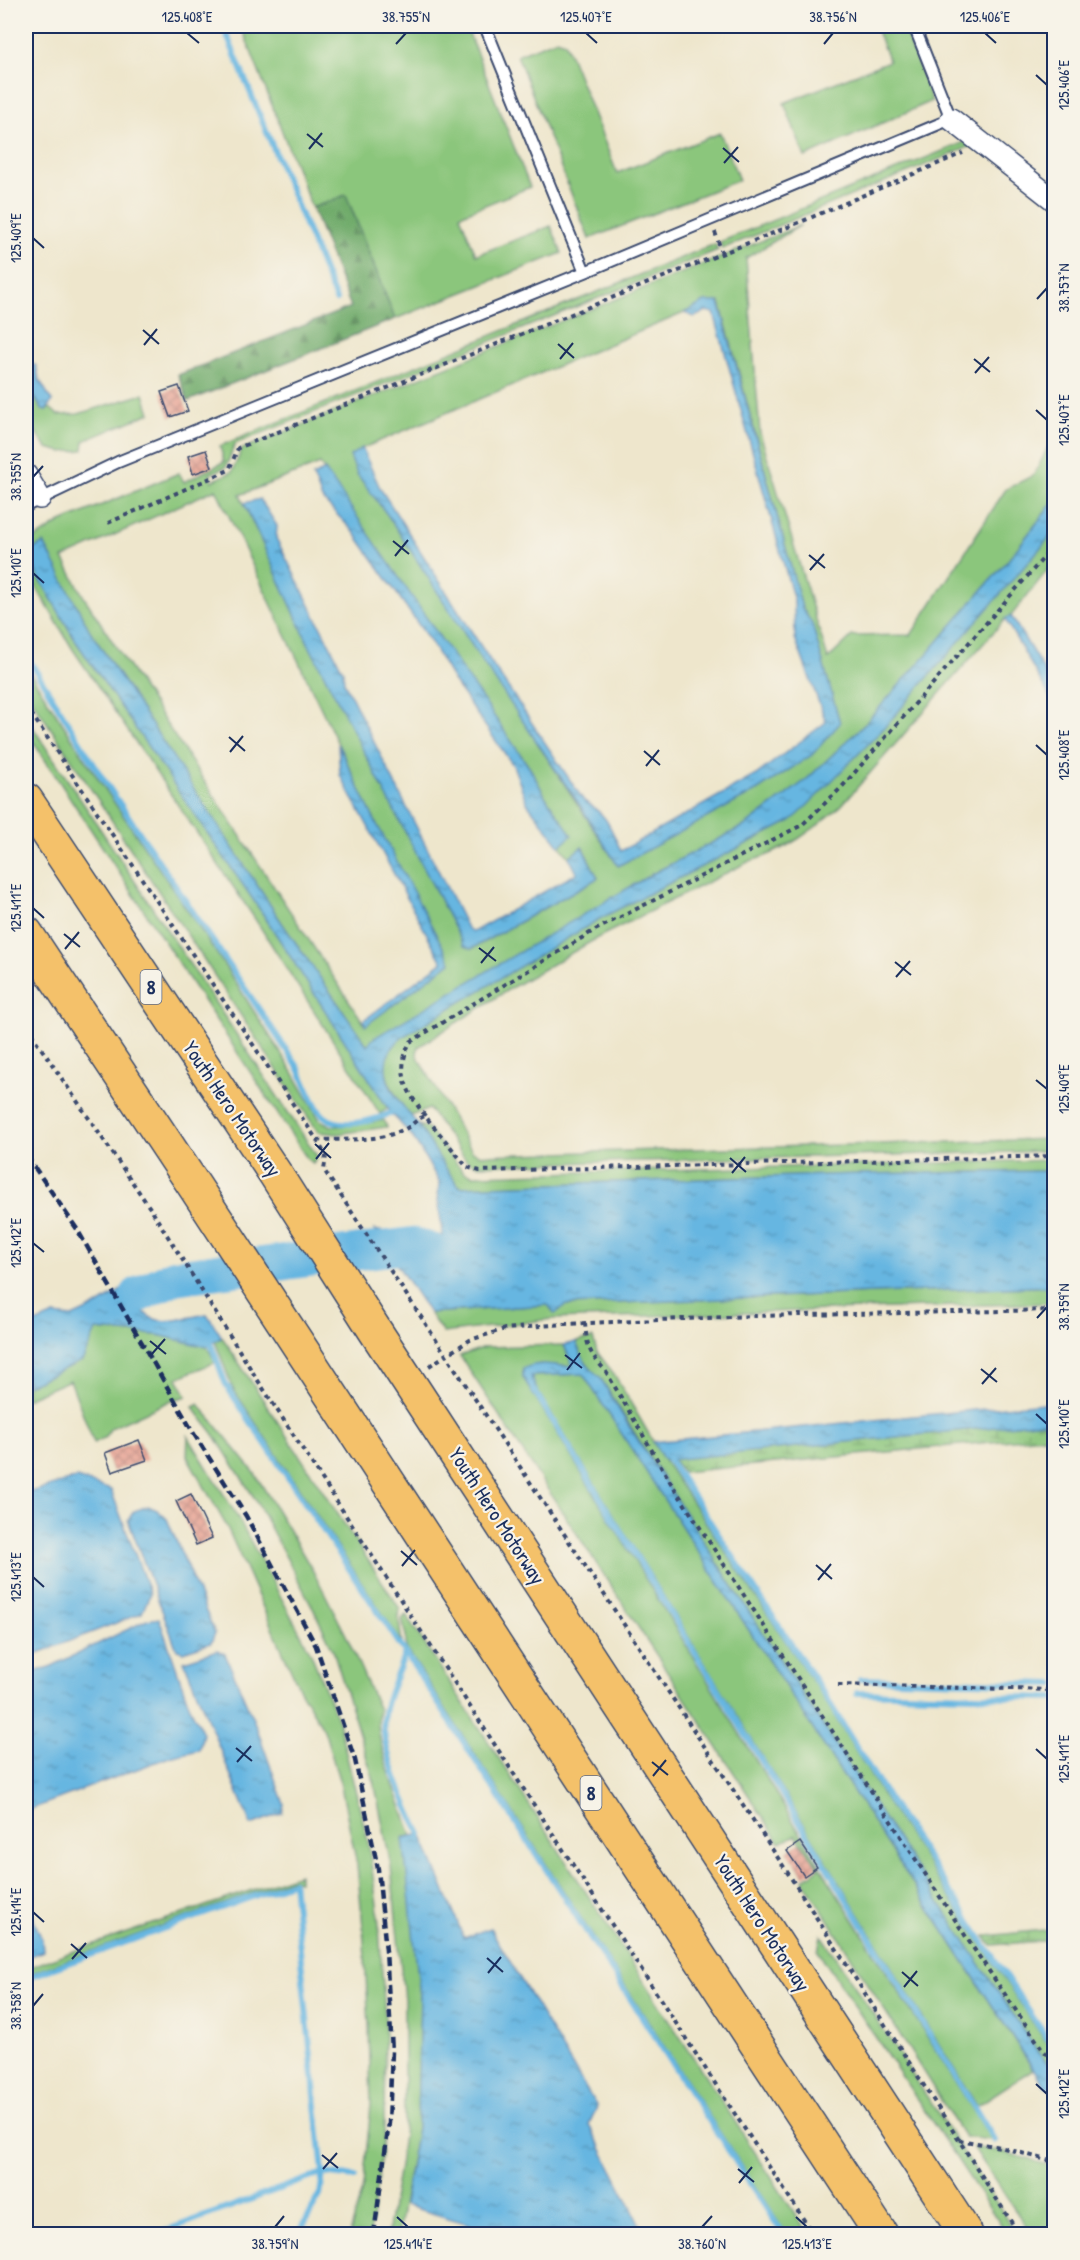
<svg xmlns="http://www.w3.org/2000/svg" width="1080" height="2260" font-family="'Patrick Hand',sans-serif">
<defs>
<pattern id="forest-firs" width="22" height="20" patternUnits="userSpaceOnUse" patternTransform="scale(1.5)"><rect width="22" height="20" fill="#70ab6b"/><path d="M5 1l3.5 6h-7zM16 11l3.5 6h-7z" fill="#5b8c5b"/></pattern>
<pattern id="wetland-marsh" width="20" height="14" patternUnits="userSpaceOnUse" patternTransform="scale(1.5)"><rect width="20" height="14" fill="#8bc67b"/><path d="M1 5h8M5 5V1M11 12h8M15 12V8" fill="none" stroke="#71a168"/></pattern>
<pattern id="water-ripples" width="26" height="14" patternUnits="userSpaceOnUse" patternTransform="scale(1.5)"><rect width="26" height="14" fill="#66b6e1"/><path d="M2 4q2-2 4 0t4 0M15 11q2-2 4 0t4 0" fill="none" stroke="#5394ba"/></pattern>
<pattern id="building-cross-hatch" width="8" height="8" patternUnits="userSpaceOnUse" patternTransform="scale(1.5)"><rect width="8" height="8" fill="#e7a091"/><path d="M0 0l8 8M0 8l8-8" fill="none" stroke="#ba837a"/></pattern>
</defs>
<rect width="100%" height="100%" fill="#f7f3e8"/>
<filter id="ink" filterUnits="userSpaceOnUse"><feTurbulence type="fractalNoise" baseFrequency=".0167" numOctaves="2"/><feDisplacementMap in="SourceGraphic" scale="12" xChannelSelector="R" yChannelSelector="G"/><feConvolveMatrix kernelMatrix="1 2 1 2 8 2 1 2 1" color-interpolation-filters="sRGB"/></filter>
<filter id="wash" filterUnits="userSpaceOnUse"><feTurbulence type="fractalNoise" baseFrequency=".008" numOctaves="4" result="noise"/><feDisplacementMap in="SourceGraphic" scale="24" xChannelSelector="R" yChannelSelector="G"/><feGaussianBlur stdDeviation="1.35" result="paint"/><feColorMatrix in="noise" values="0 0 0 0 0 0 0 0 0 0 0 0 0 0 0 0 0 1.4 0 .05"/><feComposite in="paint" operator="in"/></filter>
<g filter="url(#wash)">
<rect width="100%" height="100%" fill="#eee6cc"/>
<path fill="#8bc67b" stroke="#537a6c" stroke-width="1.5" fill-rule="evenodd" d="M 241,26 L 466,26 L 530,187 L 460,215 L 476,255 L 551,226 L 562,253 L 395,319 L 346,195 L 312,208 Z
M 875,26 L 903,26 L 932,101 L 805,157 L 784,103 L 889,61 Z
M 557,39 L 565,42 L 617,173 L 720,133 L 739,180 L 589,239 L 517,55 Z
M 967,141 L 974,145 L 722,249 L 720,242 Z
M 801,225 L 746,258 L 760,433 L 828,659 L 852,636 L 911,635 L 1006,489 L 1034,475 L 1054,435 L 1054,501 L 1009,559 L 928,653 L 863,726 L 806,780 L 746,825 L 652,874 L 367,1045 L 284,926 L 90,631 L 44,544 L 37,574 L 77,643 L 263,914 L 388,1108 L 380,1114 L 255,919 L 72,648 L 26,570 L 26,544 L 61,522 L 179,473 L 184,482 L 224,462 L 220,446 L 715,244 L 718,250 L 235,444 L 226,467 L 210,474 L 212,481 L 232,472 L 242,449 ZM 705,302 L 720,302 L 802,608 L 812,624 L 840,723 L 618,866 L 389,517 L 357,474 L 350,456 L 363,448 L 684,313 ZM 320,464 L 531,770 L 545,796 L 571,835 L 560,846 L 569,857 L 583,848 L 598,878 L 472,949 L 464,946 L 310,647 L 240,495 ZM 216,489 L 373,817 L 450,962 L 365,1025 L 129,667 L 84,597 L 63,558 Z
M 26,383 L 42,409 L 47,410 L 50,408 L 58,415 L 78,414 L 144,394 L 150,413 L 84,441 L 83,450 L 62,452 L 47,448 L 26,419 Z
M 1054,530 L 1054,562 L 1011,616 L 1005,619 L 841,806 C 814,829 785,852 750,861 L 599,937 L 511,988 L 418,1047 L 417,1055 L 472,1151 L 481,1155 L 1054,1139 L 1054,1151 L 477,1165 L 466,1160 L 429,1109 L 410,1116 C 399,1100 376,1072 389,1051 C 393,1046 398,1041 402,1037 L 601,918 L 789,822 L 883,729 Z
M 26,667 L 99,780 L 219,957 L 291,1069 L 320,1120 L 331,1126 L 354,1125 L 384,1120 L 387,1127 L 338,1134 L 318,1132 L 26,691 Z
M 26,717 L 317,1156 L 313,1163 L 308,1160 L 26,731 Z
M 418,1125 L 427,1128 L 464,1172 L 474,1175 L 1054,1160 L 1054,1171 L 861,1174 L 460,1187 L 445,1169 Z
M 1054,1286 L 1054,1303 L 552,1319 L 443,1333 L 429,1313 L 548,1305 L 555,1314 L 565,1305 Z
M 96,1330 L 158,1335 L 207,1347 L 216,1362 L 177,1378 L 187,1396 L 168,1402 L 111,1428 L 104,1438 L 94,1443 L 70,1380 L 26,1399 L 26,1386 L 82,1361 Z
M 222,1337 L 400,1609 L 398,1615 L 402,1643 L 233,1389 L 215,1341 Z
M 593,1338 L 597,1352 L 614,1374 L 664,1460 L 823,1697 L 886,1801 L 1042,2036 L 1054,2051 L 1054,2070 L 1039,2054 L 876,1808 L 667,1485 L 600,1377 C 587,1367 581,1357 576,1342 Z
M 564,1345 L 573,1367 L 540,1364 L 523,1369 L 523,1377 L 823,1871 L 992,2140 L 964,2137 L 803,1880 L 819,1868 L 796,1835 L 780,1843 L 460,1356 L 485,1347 Z
M 583,1374 L 1033,2069 L 977,2106 L 538,1392 L 530,1376 Z
M 199,1404 L 254,1472 L 278,1512 L 316,1576 L 346,1635 L 379,1710 C 372,1740 402,1805 412,1836 L 404,1837 L 420,1996 L 417,2128 L 398,2234 L 387,2234 L 399,2166 L 404,2126 L 404,2000 L 391,1866 L 374,1781 L 333,1650 L 311,1604 L 255,1499 L 213,1433 L 193,1407 Z
M 188,1436 L 237,1516 L 310,1651 L 338,1721 L 368,1841 L 378,1912 L 385,2018 L 384,2134 L 370,2234 L 350,2234 L 363,2186 L 371,2105 L 369,2026 L 363,1927 L 357,1865 L 341,1786 L 324,1730 L 300,1690 L 227,1527 L 187,1456 Z
M 406,1615 L 808,2234 L 786,2234 L 406,1648 L 406,1636 L 402,1619 Z
M 299,1874 L 299,1881 L 292,1879 L 26,1975 L 26,1969 L 51,1959 Z
M 821,1935 L 1017,2234 L 1007,2234 L 818,1951 Z
M 973,2147 L 1004,2152 L 1054,2167 L 1054,2234 L 1031,2234 Z"/>
<path fill="url(#forest-firs)" stroke="#466d64" stroke-width="1.5" d="M 346,195 L 395,319 L 188,401 L 178,375 L 351,307 L 312,208 Z"/>
<path fill="url(#wetland-marsh)" stroke="#537a6c" stroke-width="1.5" d="M 1054,1421 L 1054,1436 L 683,1472 L 672,1459 Z
M 1054,1929 L 1054,1940 L 992,1945 L 985,1936 Z"/>
<path fill="url(#water-ripples)" stroke="#4072a0" stroke-width="1.5" d="M 705,302 L 719,302 L 802,608 L 812,624 L 840,723 L 812,755 L 758,790 L 618,866 L 581,807 L 484,664 L 389,517 L 357,474 L 350,456 L 362,448 L 380,488 L 491,662 L 584,801 C 610,817 609,826 621,851 L 756,775 L 826,722 L 795,638 L 794,601 L 714,313 L 706,311 L 695,317 L 684,313 Z
M 26,354 L 31,363 L 36,366 L 39,379 L 52,401 L 47,410 L 42,409 L 26,383 Z
M 325,470 L 531,770 L 545,796 L 572,835 L 560,846 L 527,803 L 513,765 L 454,682 L 432,644 L 354,532 L 322,499 L 313,476 Z
M 260,499 L 277,526 L 276,538 L 343,671 L 344,682 L 467,928 L 473,932 L 577,873 L 569,857 L 582,847 L 598,878 L 471,949 L 464,946 L 310,647 L 244,503 Z
M 1054,501 L 1054,530 L 1049,538 L 883,729 L 799,814 L 789,822 L 601,918 L 402,1037 C 393,1047 385,1054 386,1069 C 386,1091 406,1108 418,1125 C 433,1145 443,1168 460,1187 L 861,1174 L 1054,1171 L 1054,1286 L 566,1305 L 555,1314 L 548,1305 L 429,1313 L 374,1230 L 410,1236 L 443,1236 L 438,1200 L 439,1181 L 412,1136 L 391,1113 L 263,914 L 77,643 L 37,574 L 28,552 L 44,543 L 90,631 L 284,926 L 367,1045 L 374,1038 L 652,874 L 746,825 L 806,780 L 863,726 L 928,653 L 1009,559 Z
M 1011,616 L 1054,687 L 1054,704 L 1005,619 Z
M 338,744 L 373,817 L 451,962 L 365,1026 L 364,1020 L 442,962 L 340,775 Z
M 175,1266 L 190,1288 L 137,1299 C 148,1333 180,1318 207,1314 L 222,1337 L 207,1347 L 158,1335 L 96,1330 L 82,1361 L 26,1386 L 26,1327 L 54,1315 L 72,1317 L 98,1305 L 134,1282 Z
M 576,1342 C 581,1357 587,1367 600,1377 L 627,1423 L 804,1697 L 1039,2054 L 1054,2070 L 1054,2092 L 1046,2087 L 1040,2079 L 583,1374 L 531,1376 L 538,1392 L 534,1396 L 523,1377 L 523,1369 C 537,1360 557,1366 573,1367 L 564,1345 Z
M 1054,1402 L 1054,1421 L 669,1460 L 664,1460 L 653,1442 Z
M 77,1478 L 111,1490 L 150,1594 L 142,1613 L 26,1658 L 26,1497 L 31,1492 Z
M 148,1506 L 157,1510 L 167,1519 L 215,1633 L 211,1643 L 183,1652 L 177,1650 L 128,1520 L 134,1511 Z
M 159,1618 L 189,1705 L 203,1733 L 199,1750 L 169,1757 L 26,1811 L 26,1675 L 52,1666 L 147,1620 Z
M 218,1650 L 225,1654 L 256,1726 L 284,1804 L 282,1813 L 251,1825 L 184,1661 Z
M 421,1834 L 464,1938 L 490,1928 L 597,2107 L 589,2124 L 643,2231 L 637,2234 L 467,2234 L 469,2224 L 404,2205 L 417,2128 L 420,1996 L 403,1838 Z
M 26,1900 L 42,1940 L 43,1951 L 26,1958 Z"/>
<g fill="none" stroke-linecap="round" stroke-linejoin="round">
<path stroke="#66b6e1" stroke-width="6" d="M 223,26 L 336,300
M 26,655 L 103,779 L 298,1067 C 304,1079 314,1108 324,1116 C 340,1130 373,1121 391,1113
M 211,1344 L 226,1385 L 405,1652 L 783,2234
M 534,1390 L 995,2141
M 669,1460 L 824,1694 L 889,1800 L 1042,2031 L 1054,2047
M 405,1652 C 399,1673 387,1693 384,1714 C 379,1745 406,1806 421,1834
M 860,1679 L 1054,1684
M 857,1693 L 1054,1698
M 26,1978 L 293,1882 L 323,2173 L 320,2195 L 299,2234
M 156,2234 L 323,2173 L 355,2177"/>
<path stroke="#66b6e1" stroke-width="36" d="M 138,1295 L 174,1277 L 412,1245 L 432,1251"/>
</g>
<g id="blocks">
<path fill="url(#building-cross-hatch)" d="M 179,386 L 188,411 L 170,417 L 161,392 Z
M 206,450 L 212,467 L 193,474 L 188,456 Z
M 139,1440 L 147,1460 L 112,1472 L 105,1453 Z
M 191,1494 L 212,1538 L 196,1545 L 176,1501 Z
M 800,1842 L 817,1867 L 804,1876 L 787,1851 Z"/>
</g>
</g>
<g filter="url(#ink)">
<use href="#blocks" fill-opacity="0" stroke="#3b4a6e" stroke-width="1.5"/>
<g fill="none" stroke-linecap="round" stroke-linejoin="round">
<g stroke="#3b4a6e" stroke-width="14">
<path id="lane" d="M 485,26 L 585,272
M 26,506 L 118,462 L 585,272 L 951,119 L 914,26"/>
</g>
<g stroke="#3b4a6e" stroke-width="24">
<path id="street" d="M 951,119 L 1054,200
M 26,475 L 40,498"/>
</g>
<g stroke="#3b4a6e" stroke-width="36">
<path id="highway" d="M 26,800 L 276,1175 L 374,1329 L 966,2234
M 26,933 L 195,1187 L 881,2234"/>
</g>
<path stroke="#3b4a6e" stroke-width="4" stroke-dasharray="4.5 4.5" stroke-linecap="butt" d="M 715,232 L 722,253
M 108,523 L 229,470 L 238,448 L 798,223 L 963,153
M 26,706 L 317,1140 L 326,1156 L 324,1170 L 784,1867 L 1019,2234
M 26,1026 L 152,1211 L 257,1379 L 813,2234
M 425,1116 C 407,1091 395,1073 410,1042 L 595,930 L 802,825 L 841,788 L 1054,546
M 317,1140 C 344,1139 380,1142 405,1129 C 413,1125 416,1119 425,1116 L 467,1167 L 480,1171 L 1054,1156
M 585,1323 C 587,1347 589,1353 605,1370 L 671,1483 L 974,1949 L 1043,2050 L 1054,2061
M 429,1366 L 470,1340 L 505,1329 L 565,1324 L 753,1316 L 1054,1310
M 838,1685 L 1054,1690
M 959,2140 L 1000,2147 L 1054,2162"/>
<use href="#lane" stroke="#fff" stroke-width="10"/>
<use href="#street" stroke="#fff" stroke-width="21"/>
<use href="#highway" stroke="#f4c16a" stroke-width="33"/>
<path stroke="#1b2f5e" stroke-width="4.5" stroke-dasharray="9 4.5" stroke-linecap="butt" d="M 26,1155 L 77,1229 L 194,1434 L 246,1516 L 316,1646 L 355,1760 L 378,1869 L 386,1951 L 392,2051 L 389,2123 L 374,2234"/>
</g>
</g>
<path fill="none" stroke="#1b2f5e" stroke-width="2" d="M 187,33 L 199,43M 586,33 L 597,43M 985,33 L 996,43M 396,44 L 406,33M 824,44 L 833,33M 1036,75 L 1047,85M 307,134 L 323,147M 723,148 L 739,162M 309,149 L 322,133M 724,163 L 738,147M 33,238 L 44,248M 1037,299 L 1047,288M 143,330 L 159,344M 558,344 L 574,358M 144,345 L 157,329M 560,359 L 573,343M 974,359 L 990,372M 975,373 L 989,357M 1036,410 L 1047,420M 33,477 L 43,466M 393,541 L 409,554M 809,555 L 825,568M 395,556 L 408,540M 810,570 L 824,554M 33,573 L 44,583M 229,737 L 245,751M 1036,745 L 1047,755M 644,751 L 660,765M 230,752 L 243,736M 646,766 L 659,750M 33,908 L 44,918M 64,934 L 80,947M 479,948 L 496,961M 65,949 L 79,932M 895,962 L 911,975M 481,963 L 494,947M 896,977 L 910,961M 1036,1080 L 1047,1089M 315,1144 L 331,1158M 730,1158 L 746,1172M 316,1159 L 329,1143M 732,1173 L 745,1157M 33,1243 L 44,1252M 1037,1318 L 1047,1307M 150,1341 L 166,1354M 151,1355 L 165,1339M 565,1355 L 582,1368M 981,1369 L 997,1382M 567,1370 L 580,1353M 982,1384 L 996,1368M 1036,1414 L 1047,1424M 401,1551 L 417,1565M 816,1565 L 832,1579M 402,1566 L 415,1550M 33,1577 L 44,1587M 818,1580 L 831,1564M 236,1748 L 252,1761M 1036,1749 L 1047,1759M 237,1762 L 251,1746M 652,1762 L 668,1775M 653,1776 L 666,1760M 33,1912 L 44,1922M 71,1944 L 87,1958M 487,1958 L 503,1972M 72,1959 L 86,1943M 902,1972 L 918,1986M 488,1973 L 501,1957M 904,1987 L 917,1971M 33,2006 L 43,1994M 1036,2084 L 1047,2094M 322,2155 L 338,2168M 323,2169 L 337,2153M 738,2169 L 754,2182M 739,2183 L 752,2167M 397,2217 L 408,2227M 796,2217 L 807,2227M 275,2227 L 284,2216M 702,2227 L 712,2216"/>
<g text-anchor="middle" stroke-width="4.5" stroke-linejoin="round" paint-order="stroke">
<g fill="#f7f3e8" stroke="#5d6a87" stroke-width="1.5">
<rect x="140.5" y="970" width="21" height="34" rx="4.5"/>
<rect x="580.5" y="1776" width="21" height="34" rx="4.5"/>
</g>
<g font-size="20" font-weight="bold" fill="#1b2f5e">
<text x="151" y="994">8</text>
<text x="591" y="1800">8</text>
</g>
<g font-size="21" fill="#1b2f5e" stroke="#f7f3e8">
<text transform="translate(232 1109) rotate(56)" y="7">Youth Hero Motorway</text>
<text transform="translate(497 1516) rotate(57)" y="7">Youth Hero Motorway</text>
<text transform="translate(762 1923) rotate(57)" y="7">Youth Hero Motorway</text>
</g>
</g>
<rect width="1080" height="2260" fill="none" stroke="#f7f3e8" stroke-width="66"/>
<rect x="33" y="33" width="1014" height="2194" fill="none" stroke="#1b2f5e" stroke-width="2"/>
<g font-size="15" text-anchor="middle" fill="#1b2f5e">
<text x="187" y="22">125.408°E</text>
<text x="406" y="22">38.755°N</text>
<text x="586" y="22">125.407°E</text>
<text x="833" y="22">38.756°N</text>
<text x="985" y="22">125.406°E</text>
<text transform="translate(1064 85) rotate(-90)" y="5">125.406°E</text>
<text transform="translate(16 238) rotate(-90)" y="5">125.409°E</text>
<text transform="translate(1064 288) rotate(-90)" y="5">38.757°N</text>
<text transform="translate(1064 420) rotate(-90)" y="5">125.407°E</text>
<text transform="translate(16 477) rotate(-90)" y="5">38.755°N</text>
<text transform="translate(16 573) rotate(-90)" y="5">125.410°E</text>
<text transform="translate(1064 755) rotate(-90)" y="5">125.408°E</text>
<text transform="translate(16 908) rotate(-90)" y="5">125.411°E</text>
<text transform="translate(1064 1089) rotate(-90)" y="5">125.409°E</text>
<text transform="translate(16 1243) rotate(-90)" y="5">125.412°E</text>
<text transform="translate(1064 1307) rotate(-90)" y="5">38.759°N</text>
<text transform="translate(1064 1424) rotate(-90)" y="5">125.410°E</text>
<text transform="translate(16 1577) rotate(-90)" y="5">125.413°E</text>
<text transform="translate(1064 1759) rotate(-90)" y="5">125.411°E</text>
<text transform="translate(16 1912) rotate(-90)" y="5">125.414°E</text>
<text transform="translate(16 2006) rotate(-90)" y="5">38.758°N</text>
<text transform="translate(1064 2094) rotate(-90)" y="5">125.412°E</text>
<text x="275" y="2249">38.759°N</text>
<text x="408" y="2249">125.414°E</text>
<text x="702" y="2249">38.760°N</text>
<text x="807" y="2249">125.413°E</text>
</g>
</svg>
